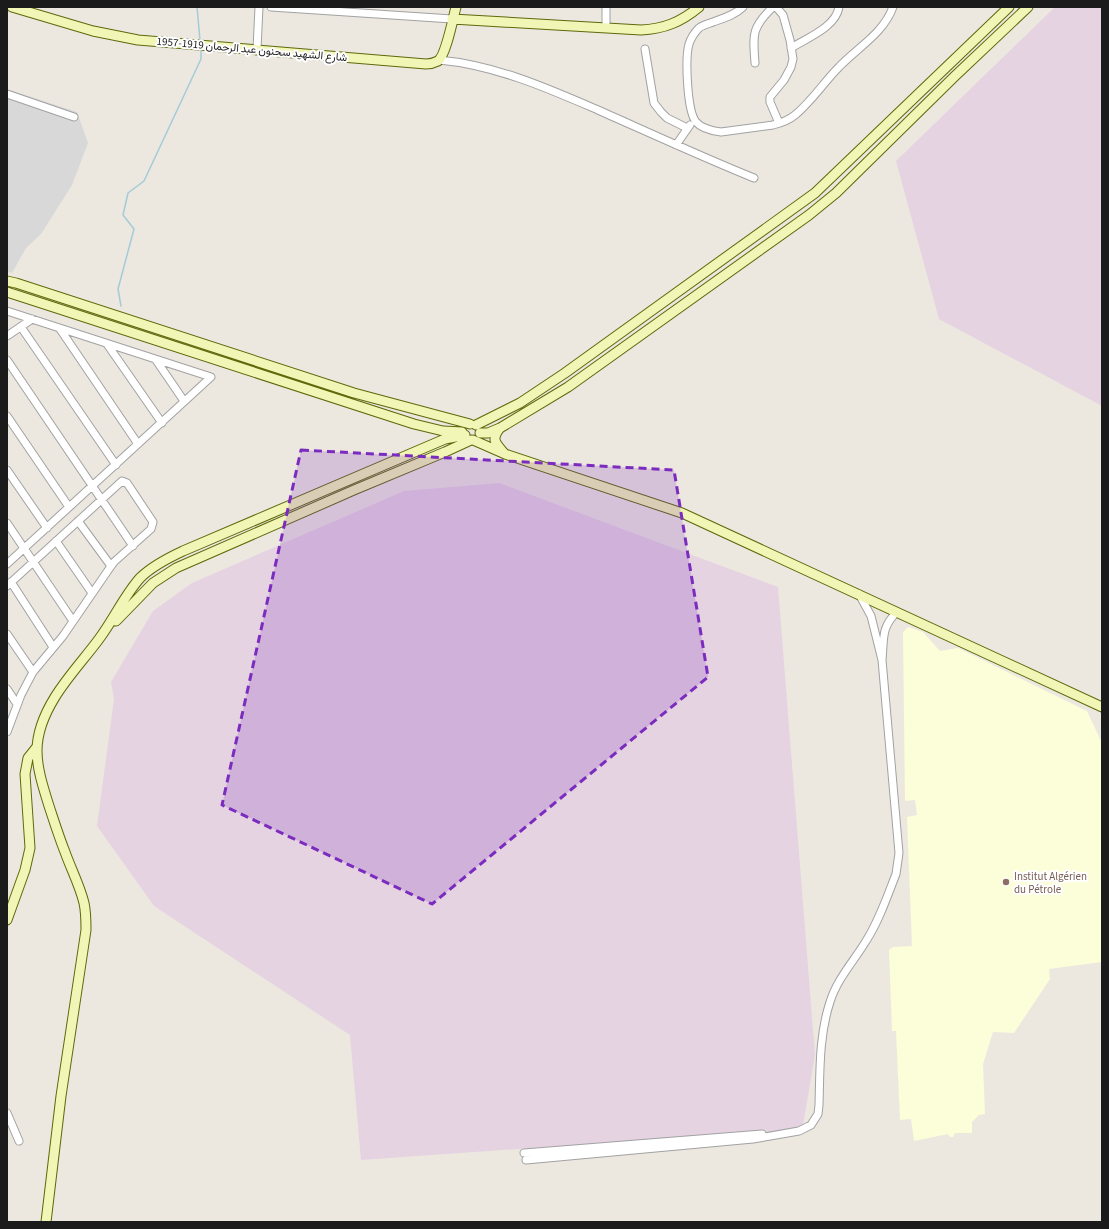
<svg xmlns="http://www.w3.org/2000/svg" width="1109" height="1229" font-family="'Source Sans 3',Vazirmatn,sans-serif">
<rect width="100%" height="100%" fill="#ece8e0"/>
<path fill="#d9d8d8" d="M 7,89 L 77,112 L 88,143 L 72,185 L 41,234 L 26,248 L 12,273 L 7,271 Z"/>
<path fill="#e5d3e1" d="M 1055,7 L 1102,7 L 1102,406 L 939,319 L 896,161 Z
M 499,483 L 778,587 L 815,1055 L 803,1125 L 789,1130 L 361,1160 L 350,1035 L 154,906 L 97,826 L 114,699 L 111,682 L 153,611 L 192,583 L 404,491 Z"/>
<path fill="#fcfdd9" d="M 908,627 L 923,632 L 940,651 L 958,648 L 1087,711 L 1102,743 L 1102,962 L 1049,969 L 1050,979 L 1014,1033 L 993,1032 L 983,1064 L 985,1114 L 979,1115 L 972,1122 L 972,1133 L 955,1133 L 953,1137 L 950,1137 L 948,1134 L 914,1141 L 911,1119 L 900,1120 L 896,1031 L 892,1031 L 889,950 L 893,947 L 912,946 L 907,817 L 917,815 L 915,800 L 905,801 L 903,632 Z"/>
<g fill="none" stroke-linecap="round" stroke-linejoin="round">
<path stroke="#a3cbd8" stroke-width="1.5" d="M 197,7 L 200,40
M 121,306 L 118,289 L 134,229 L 123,215 L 128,193 L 144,181 L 201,59 L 201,50"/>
<g stroke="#a2a2a2" stroke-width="9">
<path id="street" d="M 271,7 L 452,19
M 743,7 C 735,15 724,18 713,22 C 708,24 703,25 699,28 C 695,32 691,38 689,44 C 685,58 687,111 696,122 C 702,129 713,131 721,132 L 773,125 C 781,123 789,120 795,115 C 812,101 824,82 839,67 C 858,47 883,34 893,7
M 776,7 L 783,15 L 790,40 L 793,59 L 791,67 L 784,80 L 770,97 L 770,102 L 779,123
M 606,28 L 606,7
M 791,48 C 807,38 836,27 839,7
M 257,49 L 259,7
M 645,49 L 654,103 L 661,112 L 667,118 L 687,128
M 439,60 C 495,65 547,88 598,110 C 650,133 702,157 754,178
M 755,63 C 753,35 751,28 773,7
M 7,94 L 74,117
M 676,145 L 690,125
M 7,311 L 211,377 L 7,564
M 21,327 L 116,465
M 60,329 L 138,444
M 7,336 L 32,319
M 107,344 L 162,423
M 7,360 L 133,546
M 156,360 L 184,401
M 7,416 L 69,507
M 7,470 L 47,528
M 78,521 L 111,566
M 7,523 L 73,621
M 56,541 L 92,593
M 11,582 L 53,647
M 7,586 L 122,481 L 127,483 L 153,522 L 151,529 L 114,562 L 109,569 L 63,636 L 33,672 L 21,695 L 7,732
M 859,594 L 871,616 L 882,660 C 884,639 881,627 897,612
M 7,634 L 33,672
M 7,689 L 17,704
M 7,1113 L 19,1141
M 524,1153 L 762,1134
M 526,1160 L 753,1139 L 799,1131 L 811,1125 L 818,1114 L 819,1105 C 820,1071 819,1035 830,1002 C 837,979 854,961 866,941 C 879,921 887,897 896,874 L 899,853 L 882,660"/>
</g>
<g stroke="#5e690a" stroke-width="11">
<path id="secondary" d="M 12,7 L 93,31 L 138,40 L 426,64 C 430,64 434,63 438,61 C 446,55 453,18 456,7
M 452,19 L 641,30 C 664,29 681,22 699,7
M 7,281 L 16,283 L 354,393 L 470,424
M 7,292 L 414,424 L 443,431 L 462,432
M 476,425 L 520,403 L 565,373 L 815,193 L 1009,7
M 500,428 C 491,439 495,443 504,453
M 480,433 L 488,433 L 500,428 L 568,387 L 809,215 L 836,193 L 955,76 L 1028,7
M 473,440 L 505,454 L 682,513 L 1102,707
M 116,621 L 153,583 L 176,568 L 354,490 L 445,452 L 471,440
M 7,920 L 25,870 L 30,848 L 25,774 L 28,758 L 36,748
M 46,1222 L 61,1096 L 86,930 C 86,921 86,912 84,903 C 80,886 71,869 65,852 C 59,837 54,821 49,806 C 35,762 29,739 55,697 C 68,676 85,658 99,639 C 114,619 124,596 140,578 C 152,566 168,558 183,551 L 445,439 L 465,435"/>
</g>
<use href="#street" stroke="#fff" stroke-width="7"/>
<use href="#secondary" stroke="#f1f5b5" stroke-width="9"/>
</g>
<path fill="#7b2cbf" fill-opacity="0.2" stroke="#7b2cbf" stroke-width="3" stroke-dasharray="8 5" stroke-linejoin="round" d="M 301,450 L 674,470 L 708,677 L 432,904 L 222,805 Z"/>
<circle fill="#8d6e63" stroke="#fff" stroke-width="1.5" cx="1006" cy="882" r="4"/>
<g text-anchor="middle" stroke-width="4" stroke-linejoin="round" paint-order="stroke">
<g font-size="11" fill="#1b1b1b" stroke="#fff">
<text transform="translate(252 49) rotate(5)" y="4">شارع الشهيد سحنون عبد الرحمان 1919-1957</text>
</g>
<g font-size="11" fill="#785e54" stroke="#fff" text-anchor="start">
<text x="1014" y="880">Institut Algérien<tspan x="1014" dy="13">du Pétrole</tspan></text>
</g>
</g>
<rect width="1109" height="1229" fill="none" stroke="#1b1b1b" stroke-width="16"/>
</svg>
